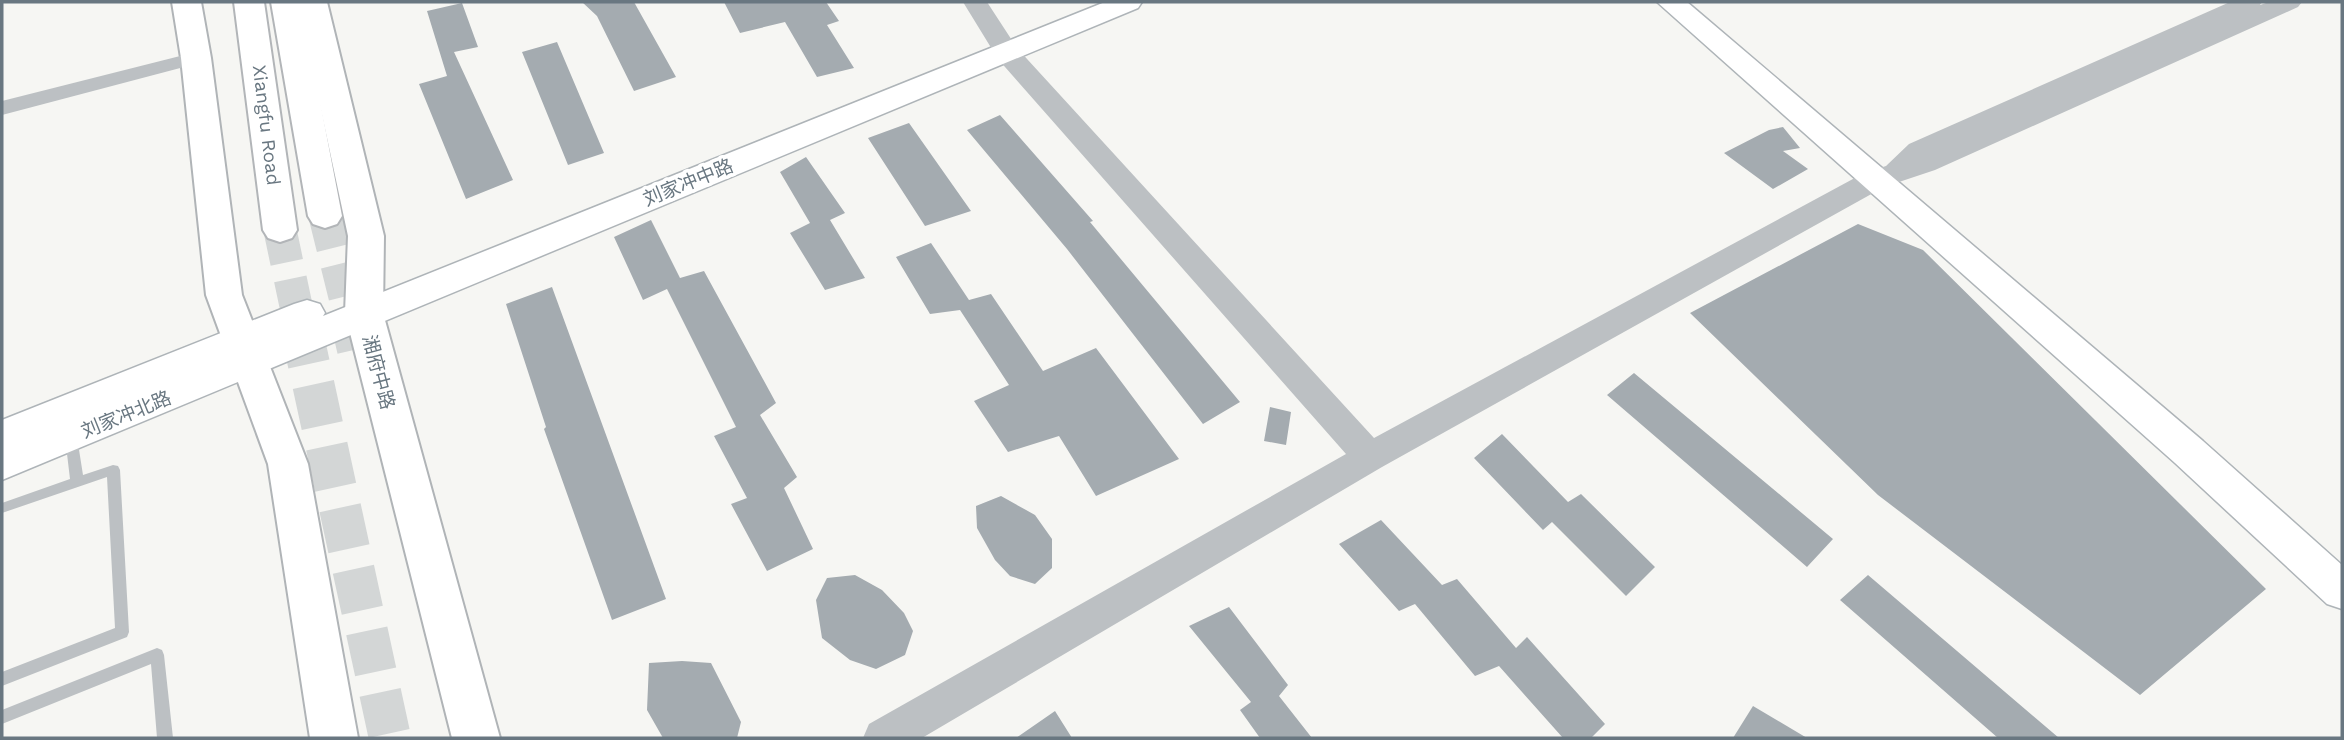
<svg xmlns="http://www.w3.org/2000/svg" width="2344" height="740" font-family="'Work Sans','Noto Sans SC',sans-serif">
<rect width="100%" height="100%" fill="#f6f6f3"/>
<path fill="#a4abb0" d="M 582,2 L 634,2 L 676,77 L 634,91 L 597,16 Z
M 724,2 L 826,2 L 839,21 L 827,25 L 854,68 L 817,77 L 785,22 L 740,33 Z
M 462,3 L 478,47 L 454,52 L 513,180 L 466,199 L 419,84 L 447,76 L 427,11 Z
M 557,42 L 604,153 L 568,165 L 522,52 Z
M 1000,115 L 1093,221 L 1090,222 L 1240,402 L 1203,424 L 1067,249 L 967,130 Z
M 909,123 L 971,211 L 925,226 L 868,138 Z
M 1783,127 L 1800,148 L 1783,151 L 1808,169 L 1773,189 L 1724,153 L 1769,130 Z
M 806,157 L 845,213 L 830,220 L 865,278 L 825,290 L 790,233 L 810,223 L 780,172 Z
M 651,220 L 680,278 L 704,271 L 776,403 L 760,415 L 797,477 L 784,488 L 813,549 L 767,571 L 731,504 L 747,498 L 714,436 L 736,427 L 667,289 L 643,300 L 614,237 Z
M 1858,224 L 1923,250 L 2266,589 L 2140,695 L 1878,495 L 1690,313 Z
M 931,243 L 969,300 L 991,294 L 1043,371 L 1096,348 L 1179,459 L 1096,496 L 1059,436 L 1008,452 L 974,401 L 1009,385 L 960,310 L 930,314 L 896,257 Z
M 552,287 L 666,599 L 612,620 L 544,429 L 546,427 L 506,304 Z
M 1634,373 L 1833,539 L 1807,567 L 1607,395 Z
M 1270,407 L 1291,412 L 1286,445 L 1264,441 Z
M 1502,434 L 1568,502 L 1581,494 L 1655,567 L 1626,596 L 1552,522 L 1543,530 L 1474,458 Z
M 1001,496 L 1035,515 L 1052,539 L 1052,568 L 1035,584 L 1010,576 L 995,560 L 977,528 L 976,506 Z
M 1381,520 L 1442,585 L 1457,579 L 1516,648 L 1527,637 L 1605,724 L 1591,738 L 1563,738 L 1499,666 L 1475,676 L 1415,604 L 1399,611 L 1339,544 Z
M 855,575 L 882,590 L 904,613 L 913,631 L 905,655 L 876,669 L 850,660 L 822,638 L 816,600 L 827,578 Z
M 1868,575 L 2059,738 L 1998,738 L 1840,600 Z
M 1229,607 L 1288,685 L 1279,696 L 1312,738 L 1260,738 L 1240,710 L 1251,702 L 1189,626 Z
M 682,661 L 711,663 L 741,722 L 737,738 L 663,738 L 647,710 L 649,663 Z
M 1753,706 L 1807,738 L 1733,738 Z
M 1055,711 L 1072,738 L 1016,738 Z"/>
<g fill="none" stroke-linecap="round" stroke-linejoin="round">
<path stroke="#d3d6d6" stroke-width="33" stroke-dasharray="33 17" stroke-linecap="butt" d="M 325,216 L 352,325
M 280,230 L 300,325"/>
<path stroke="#d3d6d6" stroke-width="42" stroke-dasharray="42 21" stroke-linecap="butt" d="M 300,323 L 390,738
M 352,323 L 358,349"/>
<g stroke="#aeb4b8" stroke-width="3">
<path id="secondary" d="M 1105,2 L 1142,2 L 1138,8 L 2,480 L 2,420 L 294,304 L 307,300 L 320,304 L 325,313 L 323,316 Z
M 1657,2 L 1687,2 L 2203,441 L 2342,565 L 2342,609 L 2327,604 L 2175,463 Z"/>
</g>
<g stroke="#b0b4b7" stroke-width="4">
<path id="primary" d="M 172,2 L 201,2 L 211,58 L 242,295 L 308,464 L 358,738 L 310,738 L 268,464 L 206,295 L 181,58 Z
M 298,2 L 327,2 L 384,236 L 383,313 L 500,738 L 452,738 L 345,313 L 348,236 Z"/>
</g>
<g stroke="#b2b5b8" stroke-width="4">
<path id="trunk" d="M 234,2 L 264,2 L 297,230 L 292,238 L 280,242 L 268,238 L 263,230 Z
M 271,2 L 301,2 L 342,216 L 337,224 L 325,228 L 313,224 L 308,216 Z"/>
</g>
<path fill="#bcc0c3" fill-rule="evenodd" d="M 71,432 L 76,433 L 77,437 L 83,475 L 113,465 L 118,466 L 120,470 L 129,632 L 127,637 L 2,686 L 2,672 L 115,628 L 107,477 L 2,513 L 2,503 L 70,479 L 65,437 L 66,433 Z
M 157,648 L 162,650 L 164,655 L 173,738 L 157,738 L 151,664 L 2,724 L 2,710 Z"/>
<path fill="#bcc0c3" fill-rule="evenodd" d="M 196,52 L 203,54 L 206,58 L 203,62 L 2,115 L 2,101 Z"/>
<path fill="#bcc0c3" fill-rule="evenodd" d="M 963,2 L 987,2 L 1017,48 L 1374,438 L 1864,173 L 1886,166 L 1909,144 L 2230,2 L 2262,2 L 2260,5 L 2269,2 L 2302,2 L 2298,7 L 1935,170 L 1884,187 L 1382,467 L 922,738 L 863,738 L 869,724 L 1346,454 L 998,59 Z"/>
<use href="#secondary" fill="#fff" fill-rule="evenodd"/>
<use href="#primary" fill="#fff" fill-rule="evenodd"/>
<use href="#trunk" fill="#fff" fill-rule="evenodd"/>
</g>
<g text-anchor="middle" stroke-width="7" stroke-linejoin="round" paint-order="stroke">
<g font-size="19" fill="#697781" stroke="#fff">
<text transform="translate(267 125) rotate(83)" y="7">Xiangfu Road</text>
<text transform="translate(688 182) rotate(-22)" y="7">刘家冲中路</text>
<text transform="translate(379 372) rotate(75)" y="7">湘府中路</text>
<text transform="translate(126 414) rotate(-22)" y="7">刘家冲北路</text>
</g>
</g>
<rect width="2344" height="740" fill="none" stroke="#697781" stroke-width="7"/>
</svg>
